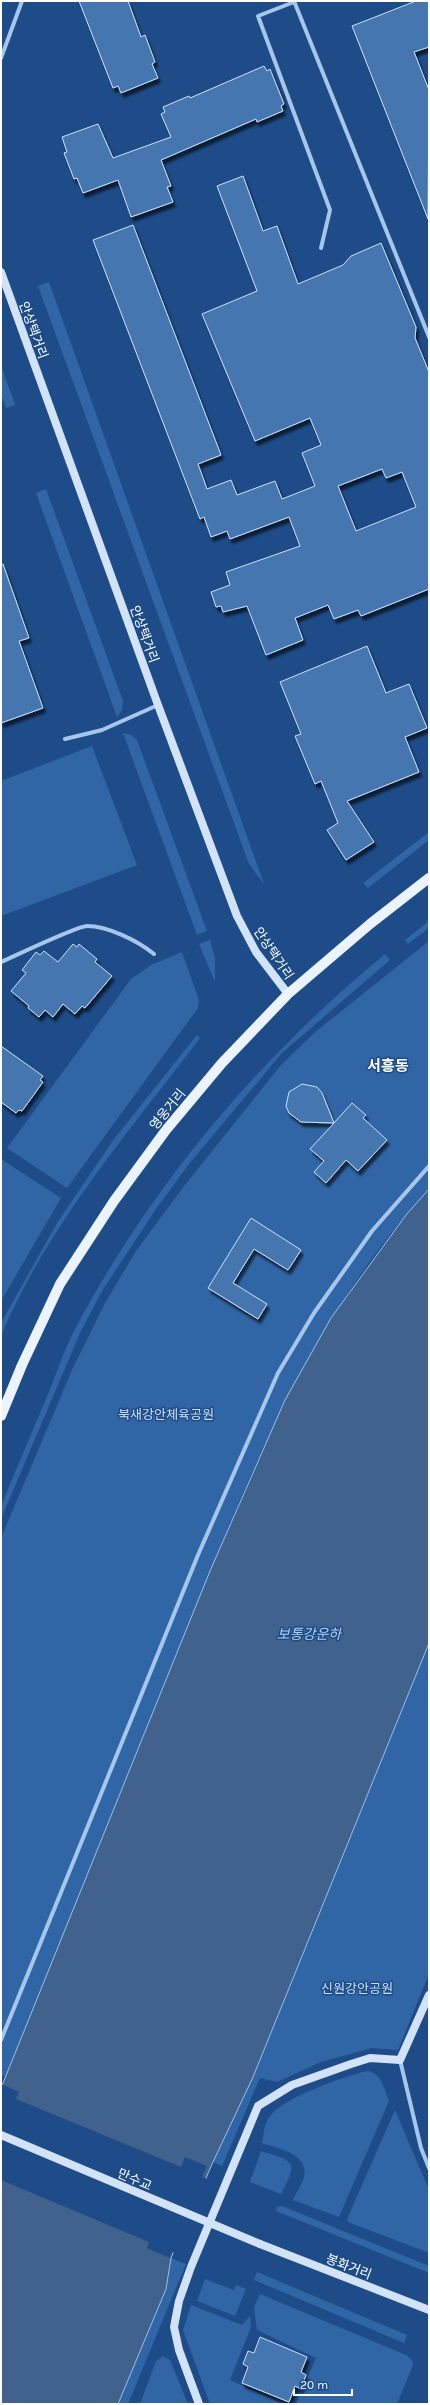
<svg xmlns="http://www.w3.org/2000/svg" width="430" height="2405" font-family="Karla,'Noto Sans KR',sans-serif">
<defs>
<filter id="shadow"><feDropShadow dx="2.5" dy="4.5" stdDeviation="1" flood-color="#0009"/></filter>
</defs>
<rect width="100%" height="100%" fill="#1d4c88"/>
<path fill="#3066a5" d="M 49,282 L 264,884 L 249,864 L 38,286 Z
M 1,365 L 15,405 L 6,408 L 1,395 Z
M 46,489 L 123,701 L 122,710 L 117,717 L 36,493 Z
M 123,733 L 131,735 L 137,740 L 207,931 L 197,935 Z
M 92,746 L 137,865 L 1,916 L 1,781 Z
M 429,832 L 429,840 L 368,888 L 363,883 Z
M 429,921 L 429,928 L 408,944 L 405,940 Z
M 210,940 L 215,958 L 215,982 L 199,944 Z
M 429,941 L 429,1189 C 303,1326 242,1493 174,1663 C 118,1801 62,1939 6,2077 L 1,2075 L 1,1538 L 72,1370 L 105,1303 L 136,1251 L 184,1186 L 281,1065 L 314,1033 Z
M 182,952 L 199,1000 L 198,1008 L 67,1188 L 7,1148 L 131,979 L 151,965 Z
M 385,954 L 390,960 L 282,1053 L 189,1164 L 156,1209 L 102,1291 L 80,1333 L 1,1519 L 1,1506 C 17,1467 34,1428 50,1389 C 58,1369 65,1348 75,1329 C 152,1184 259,1058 385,954 Z
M 197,1035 L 200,1038 C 128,1133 48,1225 1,1336 L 2,1321 L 57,1223 L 114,1139 Z
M 1,1159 L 61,1198 L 1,1301 Z
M 429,1643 L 429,1974 L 398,2050 L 372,2048 L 321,2062 L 277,2082 L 260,2078 L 222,2166 L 213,2162 L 253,2077 Z
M 368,2071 C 382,2074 384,2089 389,2101 L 339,2217 L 293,2200 C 296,2193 302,2185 304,2177 C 309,2153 278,2149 262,2143 C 264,2133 264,2123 271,2115 C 283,2098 347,2075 368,2071 Z
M 395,2110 L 429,2190 L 429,2253 L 348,2222 L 347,2219 Z
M 261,2151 C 296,2162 298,2161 281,2194 L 250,2182 Z
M 282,2206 L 429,2266 L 429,2273 L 276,2211 L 277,2207 Z
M 171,2258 L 186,2264 L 128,2404 L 118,2404 L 166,2289 Z
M 257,2272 L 407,2335 L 404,2343 L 254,2280 Z
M 205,2279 L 234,2290 L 236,2285 L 246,2289 L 235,2316 L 197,2301 Z
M 260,2294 L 406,2355 L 412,2360 L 413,2365 L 397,2404 L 296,2404 L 316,2358 L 257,2330 L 254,2307 Z
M 191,2305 L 242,2325 L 250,2316 L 251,2327 L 230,2380 L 283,2404 L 210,2404 L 183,2330 Z
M 163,2356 L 170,2360 L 188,2404 L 140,2404 L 156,2361 Z"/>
<path fill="#40628d" stroke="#9ac1ed" d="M 429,1189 L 429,1643 L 253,2077 L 213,2162 L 171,2258 L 166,2289 L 118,2404 L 1,2404 L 1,2088 L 210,1571 L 285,1400 L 331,1318 L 406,1215 Z"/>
<path fill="#1d4c88" d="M 1,2084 L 19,2092 L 16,2099 L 181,2167 L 185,2157 L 207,2166 L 202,2177 L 207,2179 L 175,2253 L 172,2252 L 170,2258 L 147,2248 L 149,2242 L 1,2180 Z"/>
<path fill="#4576b0" stroke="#cce0f8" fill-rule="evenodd" filter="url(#shadow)" d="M 79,1 L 128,1 L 141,37 L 145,35 L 155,62 L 152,64 L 158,78 L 121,93 L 118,86 L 113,88 Z
M 416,1 L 429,1 L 429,47 L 414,52 L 429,90 L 428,219 L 352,26 Z
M 264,66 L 267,71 L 270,69 L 284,104 L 281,106 L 283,111 L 257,122 L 256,119 L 161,160 L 171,186 L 167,187 L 173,202 L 131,217 L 118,180 L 83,193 L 77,178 L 74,179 L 64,153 L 67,152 L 62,137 L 98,124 L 113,158 L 171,137 L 161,114 L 165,112 L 163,107 L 189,96 L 190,98 Z
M 243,176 L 263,231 L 277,226 L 298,284 L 343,265 L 351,256 L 381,243 L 416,327 L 415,338 L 429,372 L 429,589 L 361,616 L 358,610 L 334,619 L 328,605 L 295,618 L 303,640 L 266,655 L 247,606 L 223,612 L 221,606 L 216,607 L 211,592 L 230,585 L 226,572 L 300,546 L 289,517 L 230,539 L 227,531 L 211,537 L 204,517 L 200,519 L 93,240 L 133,225 L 221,455 L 198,464 L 207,489 L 231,480 L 237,495 L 275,481 L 282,499 L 315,486 L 302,453 L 321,445 L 310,418 L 255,441 L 202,314 L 257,291 L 217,186 ZM 382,469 L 386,478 L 402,472 L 416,507 L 356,531 L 338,486 Z
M 3,564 L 29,638 L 19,641 L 43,708 L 1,723 L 1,565 Z
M 367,646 L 386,693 L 409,684 L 427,728 L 405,737 L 419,772 L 347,801 L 374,842 L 346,860 L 327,830 L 338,823 L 321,781 L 315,784 L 295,736 L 301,734 L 280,682 Z
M 73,944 L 77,947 L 79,944 L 97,959 L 95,962 L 112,976 L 85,1008 L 82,1006 L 75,1014 L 63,1004 L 53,1017 L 45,1010 L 39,1017 L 28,1008 L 29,1006 L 11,991 L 26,973 L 22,970 L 36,952 L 40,955 L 44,951 L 58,962 Z
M 1,1046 L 43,1076 L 40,1080 L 43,1082 L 22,1111 L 19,1110 L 16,1113 L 1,1102 Z
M 302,1084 L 317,1087 L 322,1093 L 334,1123 L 352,1103 L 366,1115 L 363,1118 L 387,1140 L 358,1171 L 346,1160 L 326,1183 L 314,1172 L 324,1161 L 310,1149 L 334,1123 L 301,1122 L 289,1113 L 286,1106 L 289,1092 Z
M 251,1218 L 301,1250 L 288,1270 L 254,1249 L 233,1283 L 267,1304 L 258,1319 L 208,1288 Z
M 260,2337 L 307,2357 L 301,2372 L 306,2375 L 301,2389 L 295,2386 L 289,2402 L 242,2383 L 248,2367 L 243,2364 L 248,2351 L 254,2353 Z"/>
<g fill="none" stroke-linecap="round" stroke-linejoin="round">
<path stroke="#a7c6eb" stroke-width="4" d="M 294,1 L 429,337
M 294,2 L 258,16 L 330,210 L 321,248
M 1,58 L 22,1
M 65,739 L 102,730 L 158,705
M 1,962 C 15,956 77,926 87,926 C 108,926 138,941 154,954
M 1,2040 L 198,1555 L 278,1373 L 314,1313 L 372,1231 L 429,1166
M 400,2060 L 421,2148 L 429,2168"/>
<path stroke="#d2e3f8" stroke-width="8" d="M 1,272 L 158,705 L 237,916 L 256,952 L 288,994
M 260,2244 L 429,2310
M 199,2404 L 179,2350 L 174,2327 L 179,2301 L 191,2267 L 258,2106 L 292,2085 L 351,2064 L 370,2058 L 400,2060 L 429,1995"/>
<path stroke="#ebf3fe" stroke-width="10" d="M 1,1416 L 22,1365 L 60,1284 L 114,1201 L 166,1130 L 222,1063 L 288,994 L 370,924 L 429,878"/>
<path stroke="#d2e3f8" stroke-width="8" d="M 1,2135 L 260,2244"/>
</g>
<g text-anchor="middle" stroke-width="3" stroke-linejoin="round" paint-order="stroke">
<g font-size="13" fill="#fff" stroke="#1d4c88">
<text transform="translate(34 330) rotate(70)" y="5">안상택거리</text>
<text transform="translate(145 634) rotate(70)" y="5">안상택거리</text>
<text transform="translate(274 953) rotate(56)" y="5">안상택거리</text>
<text transform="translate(167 1109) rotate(-51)" y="5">영웅거리</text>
<text transform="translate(135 2179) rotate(23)" y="5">만수교</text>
<text transform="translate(349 2266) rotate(21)" y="5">봉화거리</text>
</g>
<g font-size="13" fill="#cce0f8" stroke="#1d4c88">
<text x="166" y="1419">북새강안체육공원</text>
<text x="357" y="1993">신원강안공원</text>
</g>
<g font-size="14" font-style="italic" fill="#b2d0f3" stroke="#1d4c88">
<text x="309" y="1639">보통강운하</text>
</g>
<g font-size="15" font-weight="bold" fill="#fff" stroke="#1d4c88">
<text x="388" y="1071">서흥동</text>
</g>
</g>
<rect width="430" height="2405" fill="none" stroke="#ffffff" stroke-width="4"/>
<path d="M294 2389v6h58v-6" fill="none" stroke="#ffffff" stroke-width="2"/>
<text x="300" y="2389" font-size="12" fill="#ffffff" stroke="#1d4c88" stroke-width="3" paint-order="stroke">20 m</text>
</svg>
